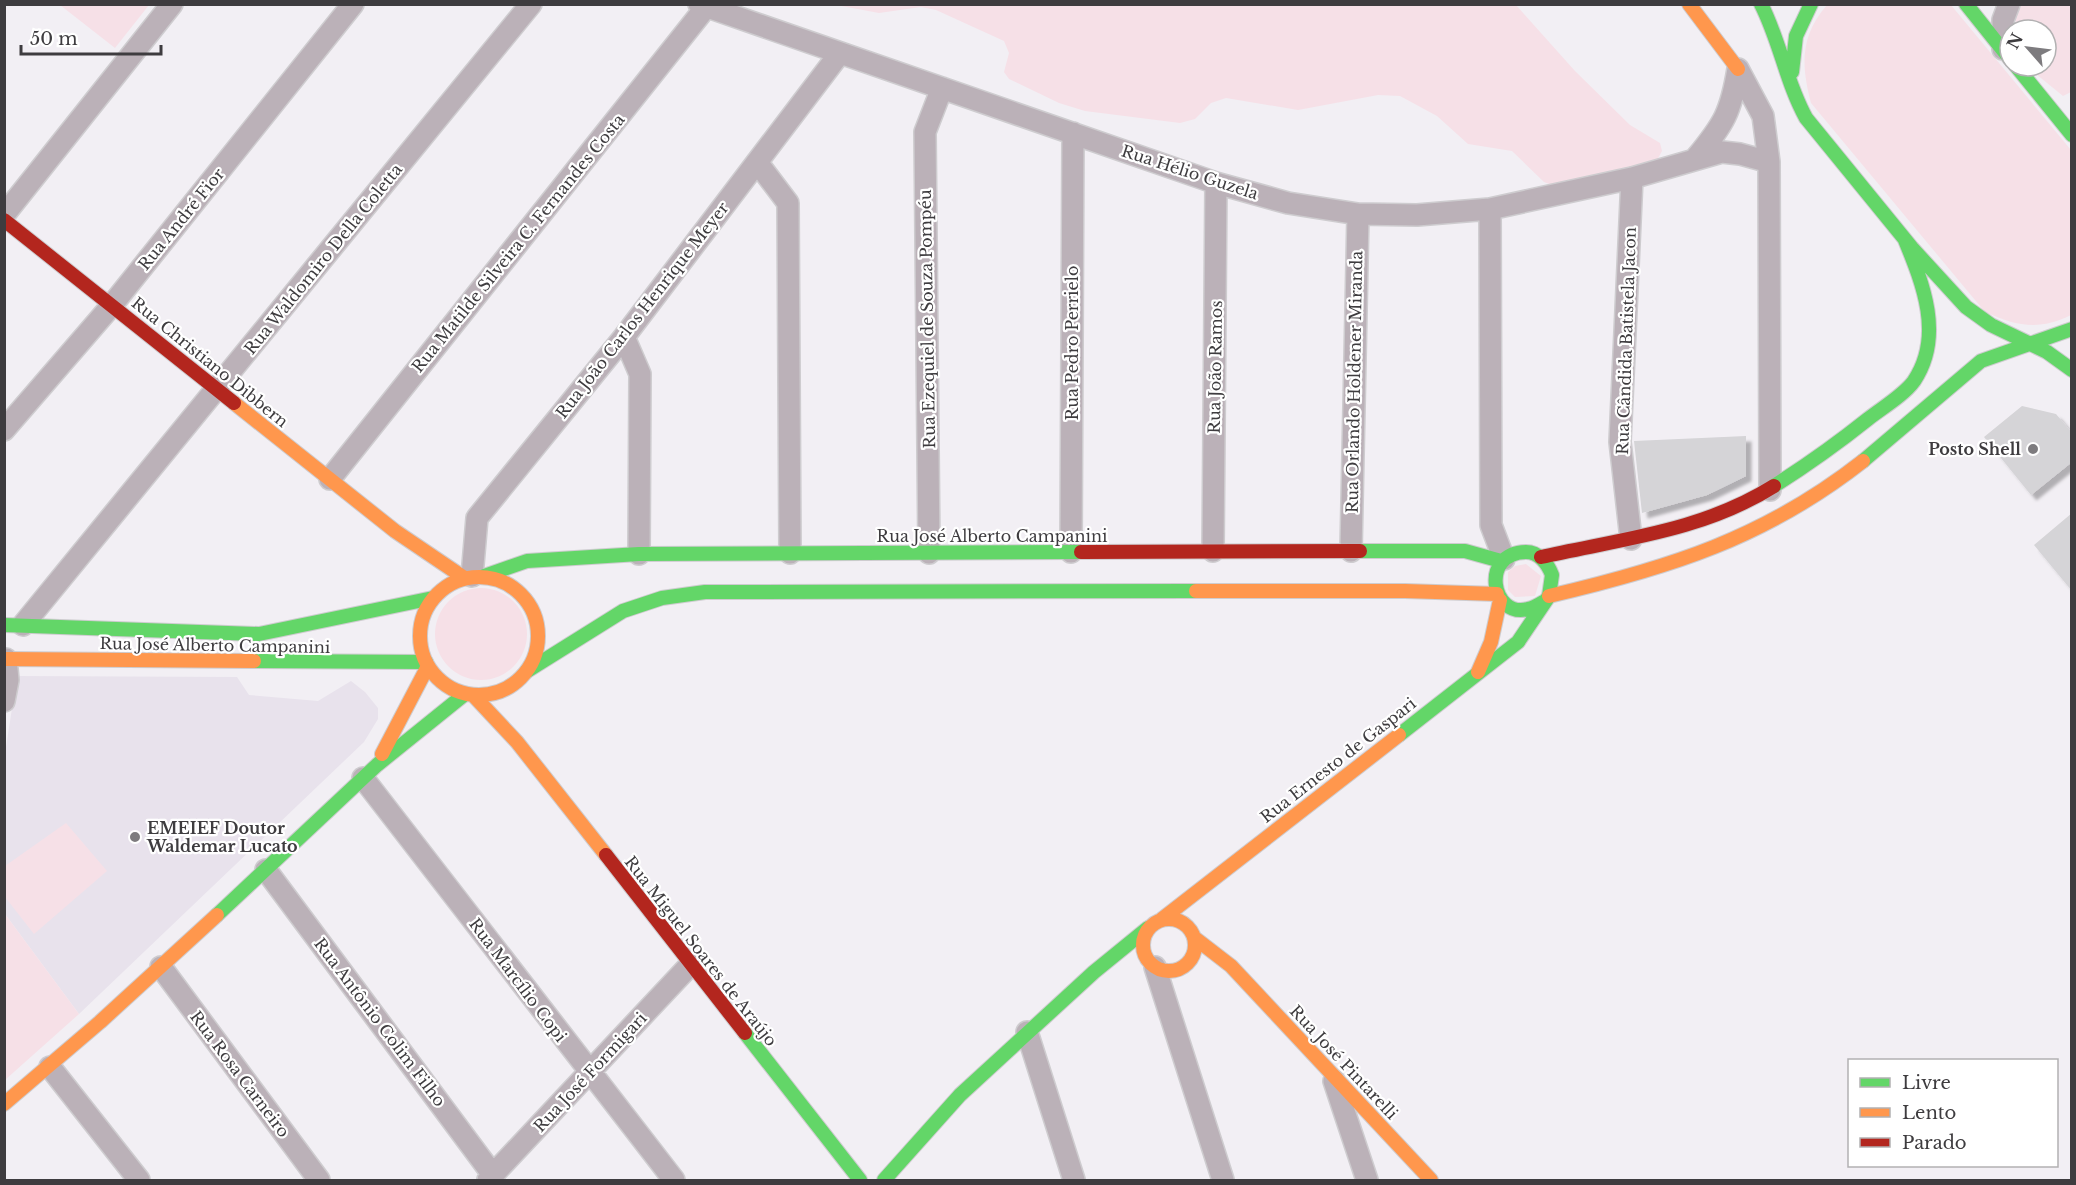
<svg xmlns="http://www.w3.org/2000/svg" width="2076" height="1185" font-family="'Libre Baskerville',serif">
<defs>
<filter id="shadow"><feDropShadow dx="5.5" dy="5.5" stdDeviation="1.5" flood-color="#0004"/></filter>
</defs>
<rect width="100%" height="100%" fill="#f2eff4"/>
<path fill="#e8e2ec" d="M 17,676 L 237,677 L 249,695 L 318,701 L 351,681 L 365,692 L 378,708 L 378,719 L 364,742 L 79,1014 L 5,914 L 4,760 Z"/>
<path fill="#f6e0e7" d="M 60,5 L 149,5 L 115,48 Z
M 836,5 L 1516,5 L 1575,71 L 1630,125 L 1660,143 L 1662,151 L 1656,162 L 1568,191 L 1544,182 L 1512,151 L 1468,144 L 1437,116 L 1400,96 L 1378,95 L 1298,110 L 1226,98 L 1211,103 L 1195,119 L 1180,123 L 1085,111 L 1059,103 L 1009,79 L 1004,72 L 1009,53 L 1004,41 L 936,10 L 921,7 L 879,13 Z
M 1827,5 L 1951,5 L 2071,150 L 2071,315 C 2039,331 2016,326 1985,312 L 1811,103 C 1801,65 1800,36 1827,5 Z
M 2022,5 L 2071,5 L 2071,92 L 2063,96 L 2026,66 L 2046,66 L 2046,30 L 2015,30 L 2016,12 Z
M 1526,564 L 1541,576 L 1535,596 L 1515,597 L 1508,590 L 1508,572 L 1515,566 Z
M435 634a46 46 0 1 1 92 0a46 46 0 1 1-92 0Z
M 66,823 L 107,871 L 34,934 L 5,897 L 5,866 Z
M 5,914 L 79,1014 L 5,1080 Z"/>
<path fill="#d5d4d7" filter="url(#shadow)" d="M 2022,406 L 2056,414 L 2072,433 L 2072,462 L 2031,495 L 1984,437 Z
M 1746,436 L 1746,476 L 1707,495 L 1642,513 L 1634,441 Z
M 2072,513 L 2072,591 L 2034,545 Z"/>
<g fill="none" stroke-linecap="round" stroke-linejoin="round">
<g stroke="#cecccf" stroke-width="24">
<path id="street" d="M 699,4 L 1216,183 L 1288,203 L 1358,214 L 1417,215 L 1490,209 L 1632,178 L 1722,152 L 1740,154 L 1769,162
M 2003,49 L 2003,20 L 2009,4
M 1738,69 L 1763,116 L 1769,162 L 1770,490
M 1696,158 C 1724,124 1731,112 1738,69
M 757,162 L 788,203 L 790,553
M 1490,209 L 1491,525 L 1504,559
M 4,215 L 172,4
M 624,337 L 640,374 L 639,554
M 4,430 L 112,305 L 353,4
M 330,479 L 706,7
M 1631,539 L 1620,442 L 1632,178
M 1213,551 L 1216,183
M 1351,551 L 1358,214
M 1071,552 L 1073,133
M 929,553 L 925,132 L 942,88
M 472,576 L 477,518 L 624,337 L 840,53
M 23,625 L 531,4
M 4,701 L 8,680 L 6,659
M 363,778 L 674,1180
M 266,870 L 493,1175
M 161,967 L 319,1180
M 1155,967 L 1223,1180
M 1027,1032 L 1074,1180
M 50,1067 L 139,1180
M 1334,1081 L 1367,1180
M 488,1180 L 691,964"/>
</g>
<g stroke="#cecccf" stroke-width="16">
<path id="fast" d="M 1761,4 C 1780,41 1786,82 1806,118 L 1912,248 L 1966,307 L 1991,325 L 2047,352 L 2072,370
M 1966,4 L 2010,59
M 2016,66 L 2072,135
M 1792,72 L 1796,36 L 1811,4
M 1863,461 L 1981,361 L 2072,329
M 1774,486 C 1807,465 1838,443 1868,419 C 1882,408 1904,395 1914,381 C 1944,336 1923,284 1905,240
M 1360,551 L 1465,551 L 1501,561
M 484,576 L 527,561 L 639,554 L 1081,552
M 4,625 L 259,634 L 433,598
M 254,661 L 426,662
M 527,671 L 623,611 L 662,598 L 705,592 L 1196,591
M 1399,735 L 1518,642 L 1549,596 L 1552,575 C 1548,564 1539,552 1526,552 C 1479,553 1492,619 1528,609 C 1534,608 1540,604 1545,601
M 217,915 L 377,765 L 465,694
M 745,1033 L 860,1180
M 884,1180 L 960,1095 L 1094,972 L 1148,928"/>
</g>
<g stroke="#cecccf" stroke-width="16">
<path id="slow" d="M 1689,4 L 1738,69
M 234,403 L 395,531 L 463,577
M420 636a59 59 0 1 1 118 0a59 59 0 1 1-118 0Z
M 1196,591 L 1405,591 L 1497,594
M 1549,596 C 1669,568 1765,538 1863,461
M 4,659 L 254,661
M 1478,672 L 1491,642 L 1500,600
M 473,695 L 517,742 L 606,855
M 382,754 L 428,666
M1143 945a26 26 0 1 1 52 0a26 26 0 1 1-52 0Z
M 1162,919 L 1399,735
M 1196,939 L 1231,966 L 1431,1180
M 4,1104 L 100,1022 L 217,915"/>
</g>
<g stroke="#cecccf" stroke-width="16">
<path id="jam" d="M 4,220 L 234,403
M 1081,552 L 1360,551
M 1541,557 C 1621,539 1703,531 1774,486
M 606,855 L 745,1033"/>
</g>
<use href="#street" stroke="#bbb1b8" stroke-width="21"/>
<use href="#fast" stroke="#63d668" stroke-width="14"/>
<use href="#slow" stroke="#ff974d" stroke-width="14"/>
<use href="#jam" stroke="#b3261e" stroke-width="14"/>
</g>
<g fill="#7d7b7e" stroke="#fff" stroke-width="2">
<circle cx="2033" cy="449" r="6"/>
<circle cx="135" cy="837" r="6"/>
</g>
<g text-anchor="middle" stroke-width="4.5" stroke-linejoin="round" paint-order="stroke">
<g font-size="16" fill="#3e3c3f" stroke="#fff">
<text transform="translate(1190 172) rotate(18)" y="6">Rua Hélio Guzela</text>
<text transform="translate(181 219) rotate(-51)" y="6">Rua André Fior</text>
<text transform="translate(518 243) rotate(-51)" y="6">Rua Matilde Silveira C. Fernandes Costa</text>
<text transform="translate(323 259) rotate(-51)" y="6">Rua Waldomiro Della Coletta</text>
<text transform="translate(642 310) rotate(-52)" y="6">Rua João Carlos Henrique Meyer</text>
<text transform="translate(927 319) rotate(-91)" y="6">Rua Ezequiel de Souza Pompéu</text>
<text transform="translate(1626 341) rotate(-88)" y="6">Rua Cândida Batistela Jacon</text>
<text transform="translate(1072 343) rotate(-90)" y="6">Rua Pedro Perrielo</text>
<text transform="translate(210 362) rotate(39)" y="6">Rua Christiano Dibbern</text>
<text transform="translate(1215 367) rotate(-89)" y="6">Rua João Ramos</text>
<text transform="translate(1354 382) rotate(-89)" y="6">Rua Orlando Holdener Miranda</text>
<text x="992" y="542">Rua José Alberto Campanini</text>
<text transform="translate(215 645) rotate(1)" y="6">Rua José Alberto Campanini</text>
<text transform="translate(1338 760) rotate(-38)" y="6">Rua Ernesto de Gaspari</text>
<text transform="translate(701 951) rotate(52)" y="6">Rua Miguel Soares de Araújo</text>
<text transform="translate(518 980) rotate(53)" y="6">Rua Marcílio Copi</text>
<text transform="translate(380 1022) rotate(53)" y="6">Rua Antônio Colim Filho</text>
<text transform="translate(1344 1062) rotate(47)" y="6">Rua José Pintarelli</text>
<text transform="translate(590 1072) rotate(-47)" y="6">Rua José Formigari</text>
<text transform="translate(240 1074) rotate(53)" y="6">Rua Rosa Carneiro</text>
</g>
<g font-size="16" font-weight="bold" fill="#3e3c3f" stroke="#fff" text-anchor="end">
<text x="2021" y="455">Posto Shell</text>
<text x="147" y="834" text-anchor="start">EMEIEF Doutor<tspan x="147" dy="18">Waldemar Lucato</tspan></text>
</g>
</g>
<rect width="2076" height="1185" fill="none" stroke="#3e3c3f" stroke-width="12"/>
<rect x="1848" y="1059" width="210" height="108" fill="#ffffff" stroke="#b2b1b2" stroke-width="1.5"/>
<rect x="1860" y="1078" width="30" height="9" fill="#63d668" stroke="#b2b1b2" stroke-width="1.5"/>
<text x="1902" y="1089" font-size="18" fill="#3e3c3f">Livre</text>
<rect x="1860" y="1108" width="30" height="9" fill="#ff974d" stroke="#b2b1b2" stroke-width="1.5"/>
<text x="1902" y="1119" font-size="18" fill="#3e3c3f">Lento</text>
<rect x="1860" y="1138" width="30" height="9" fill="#b3261e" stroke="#b2b1b2" stroke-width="1.5"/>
<text x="1902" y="1149" font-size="18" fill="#3e3c3f">Parado</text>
<g transform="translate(2028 48) rotate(298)"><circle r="28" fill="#ffffff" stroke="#b2b1b2" stroke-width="1.5"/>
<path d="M0-4.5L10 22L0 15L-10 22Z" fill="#7d7b7e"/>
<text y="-9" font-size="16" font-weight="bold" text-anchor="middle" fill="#3e3c3f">N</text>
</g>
<path d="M21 45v9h140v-9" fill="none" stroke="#3e3c3f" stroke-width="3"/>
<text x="30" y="45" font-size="18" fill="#3e3c3f" stroke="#ffffff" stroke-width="4.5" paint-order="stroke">50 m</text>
</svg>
